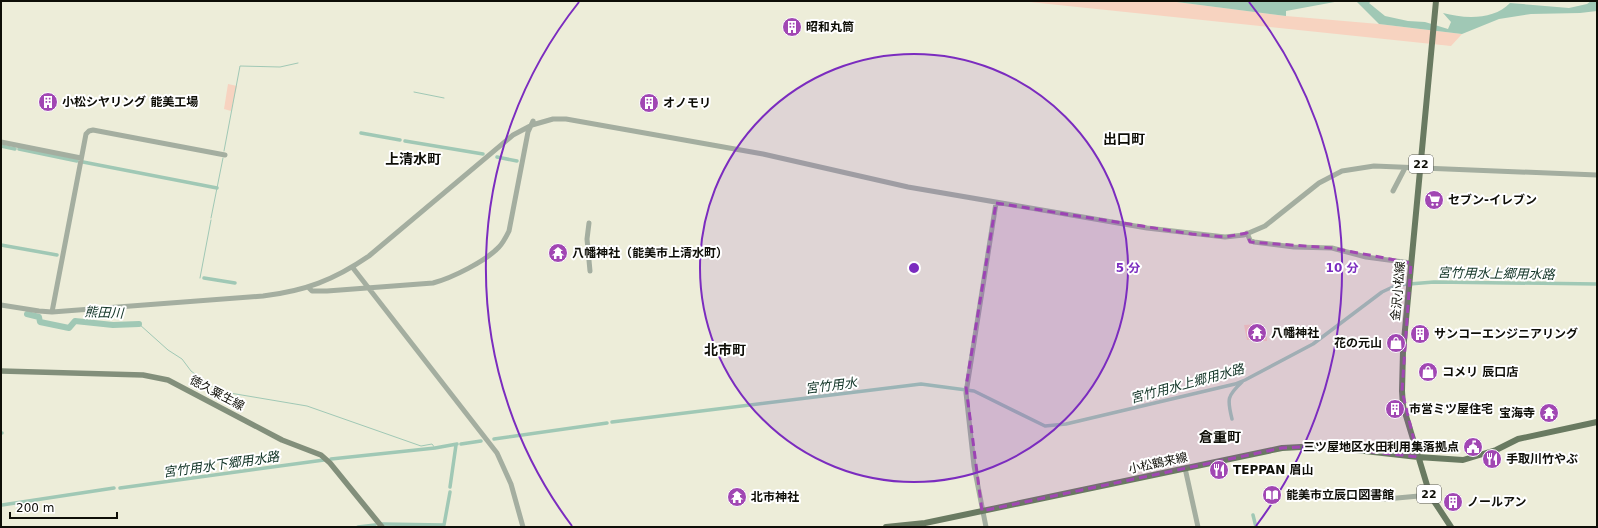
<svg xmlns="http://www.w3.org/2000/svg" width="1598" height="528" font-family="'DejaVu Sans','Noto Sans JP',sans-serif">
<rect width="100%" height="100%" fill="#ededd9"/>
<path fill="#f7d3c0" d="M 1020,1 L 1169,1 L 1286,16 L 1379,24 L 1462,34 L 1451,46 Z
M 228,84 L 237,86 L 231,111 L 224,109 Z
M 1259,324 L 1260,330 L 1252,330 L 1252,336 L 1267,336 L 1267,341 L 1262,341 L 1260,339 L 1247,340 L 1244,325 Z"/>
<path fill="#a0c8b5" d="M 1169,1 L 1340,1 L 1286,11 L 1286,16 Z
M 1356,1 L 1372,1 L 1369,3 L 1385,16 L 1408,21 L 1425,22 L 1448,29 L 1451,22 L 1443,13 C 1465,19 1494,20 1510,3 L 1569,8 L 1587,4 L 1591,1 L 1597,1 L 1597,11 L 1580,13 L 1531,14 L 1499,19 L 1462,34 L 1379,24 Z"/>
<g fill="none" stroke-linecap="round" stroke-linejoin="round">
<path stroke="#a0c8b5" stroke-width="1" d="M 414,92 L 444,98
M 224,151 L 240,66 L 280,67 L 298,63
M 211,218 L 223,158
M 200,278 L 211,220
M 139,324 L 168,350 L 182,359 L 191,371 L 218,391 L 307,406 L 421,446 L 432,444 L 435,448"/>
<path stroke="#a0c8b5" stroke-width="3.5" d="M 361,133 L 400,140
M 405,141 L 483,154
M 1,146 L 15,149
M 19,149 L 77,161
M 497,157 L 517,161
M 83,162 L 217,188
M 1,245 L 57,255
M 204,278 L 235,283
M 1232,419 C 1227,399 1227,396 1242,382
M 612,422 L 921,384 L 974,391 L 1045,426 L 1066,424 L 1235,384 L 1245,380 L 1313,344 L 1382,292 L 1397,285 L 1434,282 L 1597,284
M 1,433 L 2,433
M 494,439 L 607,423
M 461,444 L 481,441
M 331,459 L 435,448 L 457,444
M 450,487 L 456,445
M 120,488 L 324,460
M 2,505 L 114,488
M 1253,515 L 1256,527
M 382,524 L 444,525 L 450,492
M 358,527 L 375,525"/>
<path stroke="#a0c8b5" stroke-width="6" d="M 27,314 L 39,317 L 40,322 L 69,328 L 75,321 L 113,325 L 139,324"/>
<path stroke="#a4aea0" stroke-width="5" d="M 1,142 L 81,158
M 1393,191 L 1405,168
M 589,223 L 587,239 L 590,271
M 1247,233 L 1250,240 L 1254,242 L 1294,247 L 1332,248 L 1366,257 L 1411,263
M 353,268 L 497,453 L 511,484 L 523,527
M 309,288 L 312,291 L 327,291 L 433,283 C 452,278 486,261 499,247 C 503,243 506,237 509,231 L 528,132 L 533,121
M 1,305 L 39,311 L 52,312 L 263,296 C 305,291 334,280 369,256 L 513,135 L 532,125 L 553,119 L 566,119 L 763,154 L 908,187 L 1147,228 L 1225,237 L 1244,235 L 1265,226 L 1319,183 L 1342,171 L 1374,166 L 1597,175
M 52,312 L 86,134 L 89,131 L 93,130 L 225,155
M 1185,468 L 1198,527
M 1302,493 L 1386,499 L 1430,495
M 986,527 L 974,466 L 966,393 L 996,203"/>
<path stroke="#828f7b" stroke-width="5.5" d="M 1,371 L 143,375 L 168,380 L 282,440 L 321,455 L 330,463 L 382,527"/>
<path stroke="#697a61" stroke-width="6" d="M 1436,1 L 1403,351 L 1402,391 L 1403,406 L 1430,495 L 1451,527
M 886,527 L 925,523 L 1282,448 L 1320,446 L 1418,457 L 1463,460 L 1496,450 L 1518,439 L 1597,422"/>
</g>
<path fill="#a147b3" fill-opacity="0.2" stroke="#a147b3" stroke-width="3" stroke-dasharray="8 5" stroke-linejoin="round" d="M 996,203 L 1192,234 L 1225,237 L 1247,233 L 1250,242 L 1332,248 L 1411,263 L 1402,391 L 1418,457 L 1320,446 L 1282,448 L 982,511 L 966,387 Z"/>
<circle cx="914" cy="268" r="214" fill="#7b2cbf" fill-opacity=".12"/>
<g fill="none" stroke="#7b2cbf" stroke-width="2">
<circle cx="914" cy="268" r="214"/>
<path d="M572 526A428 428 0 0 1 579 2M1249 2A428 428 0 0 1 1256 526"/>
</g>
<defs>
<g id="building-disc" transform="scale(1)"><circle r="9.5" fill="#a147b3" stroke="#fff"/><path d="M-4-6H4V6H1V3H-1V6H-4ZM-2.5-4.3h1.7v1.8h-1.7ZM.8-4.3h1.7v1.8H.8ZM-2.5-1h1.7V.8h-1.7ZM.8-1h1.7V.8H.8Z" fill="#fff"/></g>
<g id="supermarket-disc" transform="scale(1)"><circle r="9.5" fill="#a147b3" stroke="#fff"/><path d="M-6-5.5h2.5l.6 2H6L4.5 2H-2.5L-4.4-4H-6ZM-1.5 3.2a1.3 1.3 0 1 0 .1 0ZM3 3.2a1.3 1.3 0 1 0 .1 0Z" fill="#fff"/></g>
<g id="temple-disc" transform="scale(1)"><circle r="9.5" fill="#a147b3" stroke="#fff"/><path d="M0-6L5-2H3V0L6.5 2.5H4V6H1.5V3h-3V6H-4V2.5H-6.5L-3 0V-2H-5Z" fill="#fff"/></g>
<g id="shop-disc" transform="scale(1)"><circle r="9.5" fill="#a147b3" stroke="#fff"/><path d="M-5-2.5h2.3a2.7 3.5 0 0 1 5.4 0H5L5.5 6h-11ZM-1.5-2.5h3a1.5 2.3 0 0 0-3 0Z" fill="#fff"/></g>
<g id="civic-disc" transform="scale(1)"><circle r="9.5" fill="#a147b3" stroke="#fff"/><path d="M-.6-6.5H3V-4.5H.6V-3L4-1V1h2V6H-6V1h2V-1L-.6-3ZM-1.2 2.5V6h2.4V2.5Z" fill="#fff"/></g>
<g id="restaurant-disc" transform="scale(1)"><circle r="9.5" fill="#a147b3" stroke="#fff"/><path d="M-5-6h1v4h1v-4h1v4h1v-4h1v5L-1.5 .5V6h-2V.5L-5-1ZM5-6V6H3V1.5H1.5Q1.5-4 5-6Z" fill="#fff"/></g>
<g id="library-disc" transform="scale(1)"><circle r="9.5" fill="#a147b3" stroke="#fff"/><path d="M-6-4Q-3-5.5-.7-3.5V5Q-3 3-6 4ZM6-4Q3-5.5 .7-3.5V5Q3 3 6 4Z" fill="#fff"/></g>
</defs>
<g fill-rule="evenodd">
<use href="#building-disc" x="792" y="27"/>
<use href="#building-disc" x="48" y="102"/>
<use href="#building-disc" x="649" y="103"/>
<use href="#supermarket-disc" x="1434" y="200"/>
<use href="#temple-disc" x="558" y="253"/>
<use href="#temple-disc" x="1257" y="333"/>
<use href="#building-disc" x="1420" y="334"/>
<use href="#shop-disc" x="1396" y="343"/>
<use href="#shop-disc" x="1428" y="372"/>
<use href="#building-disc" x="1395" y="409"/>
<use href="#temple-disc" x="1549" y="413"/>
<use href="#civic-disc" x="1473" y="447"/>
<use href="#restaurant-disc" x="1492" y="459"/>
<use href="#restaurant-disc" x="1219" y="470"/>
<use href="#library-disc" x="1272" y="495"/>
<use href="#temple-disc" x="737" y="497"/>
<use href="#building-disc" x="1453" y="502"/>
</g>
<g text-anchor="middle" stroke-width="4" stroke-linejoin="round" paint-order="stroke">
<g fill="#fff" stroke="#565651" stroke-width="1">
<rect x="1409" y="155" width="24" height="18" rx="3"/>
<rect x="1417" y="485" width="24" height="18" rx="3"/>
</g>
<g font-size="11" font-weight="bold" fill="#0e0e07">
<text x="1421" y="168">22</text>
<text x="1429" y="498">22</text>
</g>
<g font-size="12" font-weight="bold" fill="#0e0e07" stroke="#fff" text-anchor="start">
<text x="806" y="31">昭和丸筒</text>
<text x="62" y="106">小松シヤリング 能美工場</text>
<text x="663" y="107">オノモリ</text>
<text x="1448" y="204">セブン-イレブン</text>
<text x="572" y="257">八幡神社（能美市上清水町）</text>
<text x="1271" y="337">八幡神社</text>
<text x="1434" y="338">サンコーエンジニアリング</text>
<text x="1382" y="347" text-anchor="end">花の元山</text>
<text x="1442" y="376">コメリ 辰口店</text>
<text x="1409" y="413">市営ミツ屋住宅</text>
<text x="1535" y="417" text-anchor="end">宝海寺</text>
<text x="1459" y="451" text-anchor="end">三ツ屋地区水田利用集落拠点</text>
<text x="1506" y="463">手取川竹やぶ</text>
<text x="1233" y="474">TEPPAN 眉山</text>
<text x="1286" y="499">能美市立辰口図書館</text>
<text x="751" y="501">北市神社</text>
<text x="1467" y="506">ノールアン</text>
</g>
<g font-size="12" fill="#0e0e07" stroke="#fff">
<text transform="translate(1398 291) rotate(-85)" y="4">金沢小松線</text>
<text transform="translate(217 393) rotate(28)" y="4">徳久粟生線</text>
<text transform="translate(1158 463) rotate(-12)" y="4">小松鶴来線</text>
</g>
<g font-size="13" font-style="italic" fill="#0f3224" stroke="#fff">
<text transform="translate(1496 273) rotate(1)" y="5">宮竹用水上郷用水路</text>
<text transform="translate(104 312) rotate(2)" y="5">熊田川</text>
<text transform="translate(1187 383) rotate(-15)" y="5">宮竹用水上郷用水路</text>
<text transform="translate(831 385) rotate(-7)" y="5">宮竹用水</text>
<text transform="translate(221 464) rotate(-8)" y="5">宮竹用水下郷用水路</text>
</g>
<g font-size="14" font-weight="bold" fill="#0e0e07" stroke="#fff">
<text x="1124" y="144">出口町</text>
<text x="413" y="164">上清水町</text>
<text x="725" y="355">北市町</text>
<text x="1220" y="442">倉重町</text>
</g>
</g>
<circle cx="914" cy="268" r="6" fill="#7b2cbf" stroke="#fff" stroke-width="2"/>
<g font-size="12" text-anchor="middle" font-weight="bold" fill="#7b2cbf" stroke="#fff" stroke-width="4" stroke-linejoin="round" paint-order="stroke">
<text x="1128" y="272">5 分</text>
<text x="1342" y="272">10 分</text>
</g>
<rect width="1598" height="528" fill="none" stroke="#0e0e07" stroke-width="4"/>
<path d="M10 512v6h107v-6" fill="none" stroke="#0e0e07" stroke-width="2"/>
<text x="16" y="512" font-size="12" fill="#0e0e07" stroke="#ffffff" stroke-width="3" paint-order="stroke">200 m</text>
</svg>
